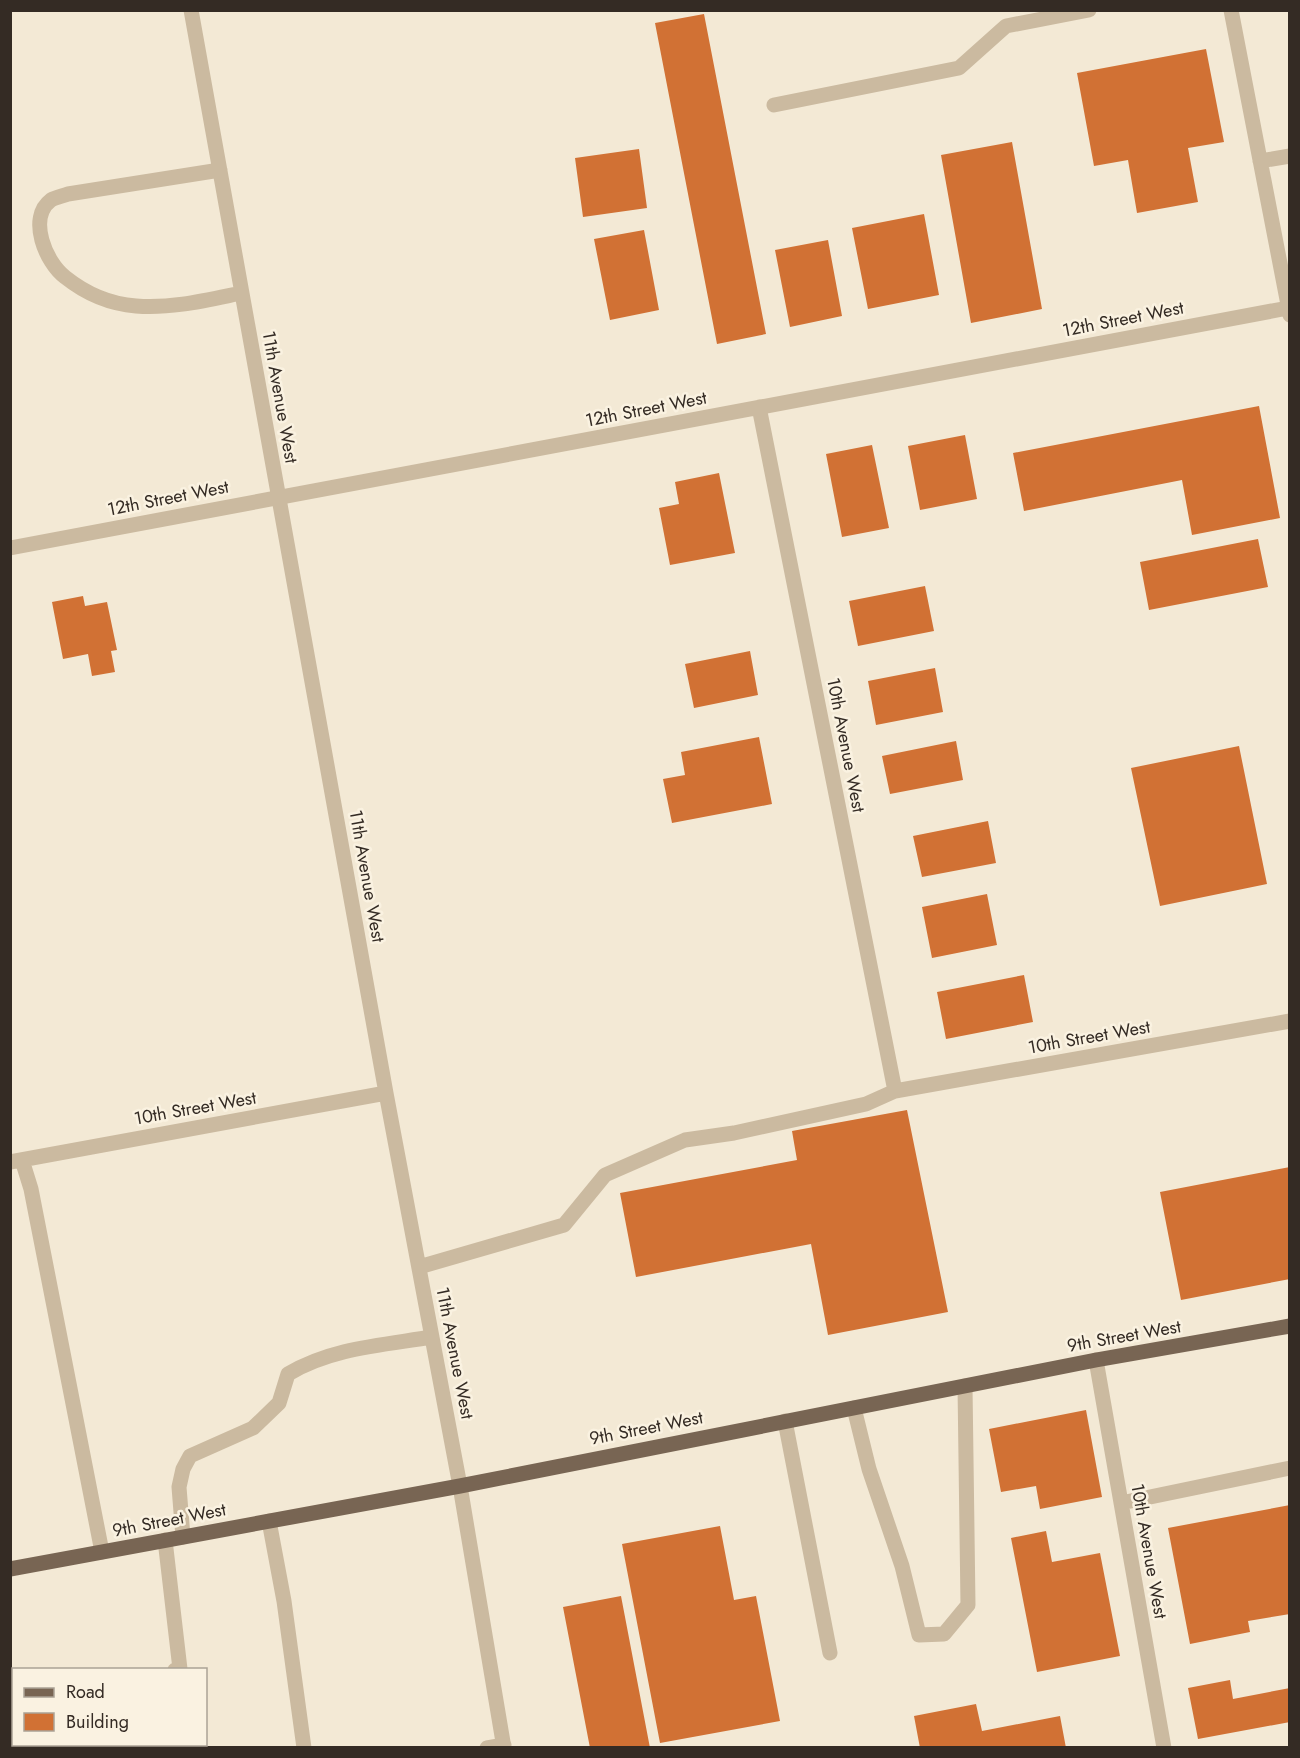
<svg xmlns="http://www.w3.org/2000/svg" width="1300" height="1758" font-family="Jost,sans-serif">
<rect width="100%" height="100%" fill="#f3e9d5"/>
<path fill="#d17134" d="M 704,14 L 766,334 L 717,344 L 655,23 Z
M 1206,49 L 1224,142 L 1188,148 L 1198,202 L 1137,213 L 1128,160 L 1094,166 L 1077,73 Z
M 1012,142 L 1042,309 L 971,323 L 941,155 Z
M 639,149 L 647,208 L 583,217 L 575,158 Z
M 924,214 L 939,295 L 868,309 L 852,228 Z
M 644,230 L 659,310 L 610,320 L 594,239 Z
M 828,240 L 842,316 L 790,327 L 775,250 Z
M 1259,406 L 1280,518 L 1192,535 L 1182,480 L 1024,511 L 1013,453 Z
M 965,435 L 977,499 L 920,510 L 908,446 Z
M 872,445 L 889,528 L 842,537 L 826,454 Z
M 719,473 L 735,553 L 670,565 L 659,508 L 679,504 L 675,482 Z
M 1258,539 L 1268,587 L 1149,610 L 1140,562 Z
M 925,586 L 934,631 L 858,646 L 849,601 Z
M 83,596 L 85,606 L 107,602 L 117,650 L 111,651 L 115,672 L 92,676 L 88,654 L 63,659 L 52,602 Z
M 750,651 L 758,695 L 694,708 L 685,664 Z
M 935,668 L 943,712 L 876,725 L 868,681 Z
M 759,737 L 772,804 L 672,823 L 663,779 L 685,775 L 681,752 Z
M 956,741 L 963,780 L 890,794 L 882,756 Z
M 1239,746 L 1267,884 L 1160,906 L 1131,768 Z
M 988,821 L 996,863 L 922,877 L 913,836 Z
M 987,894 L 997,945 L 932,958 L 922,907 Z
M 1024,975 L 1033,1022 L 946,1039 L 937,992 Z
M 907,1110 L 948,1312 L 828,1335 L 811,1244 L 636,1277 L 620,1193 L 797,1160 L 792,1131 Z
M 1290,1167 L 1290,1279 L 1181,1300 L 1160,1192 Z
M 1086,1410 L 1102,1497 L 1040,1509 L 1036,1486 L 1001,1492 L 989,1429 Z
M 1290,1505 L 1290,1614 L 1248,1621 L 1250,1632 L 1190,1644 L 1168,1528 Z
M 720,1526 L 734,1600 L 756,1596 L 780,1721 L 660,1743 L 622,1544 Z
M 1046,1531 L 1052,1562 L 1100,1553 L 1120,1656 L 1037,1672 L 1011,1538 Z
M 621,1596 L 650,1748 L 590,1748 L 563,1607 Z
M 1230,1680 L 1233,1699 L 1290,1688 L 1290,1722 L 1198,1739 L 1188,1688 Z
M 976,1704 L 982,1731 L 1060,1716 L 1066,1748 L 920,1748 L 914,1716 Z"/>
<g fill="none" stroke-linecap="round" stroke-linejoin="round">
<path stroke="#cbbaa0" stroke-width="15" d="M 191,10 L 386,1093 L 460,1486 L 504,1748
M 1231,10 L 1290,315
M 774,105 L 959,68 L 1006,26 L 1089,10
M 1260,161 L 1290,156
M 220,170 L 68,194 C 63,196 56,197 51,200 C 27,218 46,263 65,277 C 85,293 110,304 136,306 C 171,309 207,300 241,293
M 759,407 L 895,1091
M 10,548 L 1288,308
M 22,1160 L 31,1189 L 102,1552
M 10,1162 L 386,1093
M 419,1267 L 564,1225 L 605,1175 L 685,1140 L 734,1133 L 866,1104 L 895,1091 L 1290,1021
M 1096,1360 L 1164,1748
M 854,1408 L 869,1469 L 902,1566 L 919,1635 L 944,1634 L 968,1605 L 965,1386
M 785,1421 L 830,1653
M 1121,1503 L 1290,1468
M 269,1521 L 284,1601 L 304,1748
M 183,1537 L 179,1487 L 183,1469 L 190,1456 L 253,1428 L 279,1403 L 288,1374 C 331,1348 383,1345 432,1337
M 165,1540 L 180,1669 L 175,1670
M 10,1701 L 14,1700
M 487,1748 L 504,1745"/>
<path stroke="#786553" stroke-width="15" d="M 10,1569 L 460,1486 L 1096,1360 L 1290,1326"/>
</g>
<g text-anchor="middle" stroke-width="5" stroke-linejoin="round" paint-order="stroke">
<g font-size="18" fill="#342b24" stroke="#faf2e1">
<text transform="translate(1123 319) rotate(-11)" y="6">12th Street West</text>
<text transform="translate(280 397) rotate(80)" y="6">11th Avenue West</text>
<text transform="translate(646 409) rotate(-11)" y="6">12th Street West</text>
<text transform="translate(168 498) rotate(-11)" y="6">12th Street West</text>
<text transform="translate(846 745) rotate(79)" y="6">10th Avenue West</text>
<text transform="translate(367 876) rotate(80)" y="6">11th Avenue West</text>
<text transform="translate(1089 1037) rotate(-10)" y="6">10th Street West</text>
<text transform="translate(195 1108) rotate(-10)" y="6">10th Street West</text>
<text transform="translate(1124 1336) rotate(-10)" y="6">9th Street West</text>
<text transform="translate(455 1353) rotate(79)" y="6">11th Avenue West</text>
<text transform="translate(646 1428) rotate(-11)" y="6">9th Street West</text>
<text transform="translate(169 1520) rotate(-11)" y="6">9th Street West</text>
<text transform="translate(1149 1551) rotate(80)" y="6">10th Avenue West</text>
</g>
</g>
<rect width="1300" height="1758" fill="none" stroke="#342b24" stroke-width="24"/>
<rect x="12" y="1668" width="195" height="78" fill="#faf2e1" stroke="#aba295" stroke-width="1.5"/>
<rect x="24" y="1688" width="30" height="9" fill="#786553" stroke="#aba295" stroke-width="1.5"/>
<text x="66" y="1698" font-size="18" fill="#342b24">Road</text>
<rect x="24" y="1713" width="30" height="18" fill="#d17134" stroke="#aba295" stroke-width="1.5"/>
<text x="66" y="1728" font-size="18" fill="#342b24">Building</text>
</svg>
